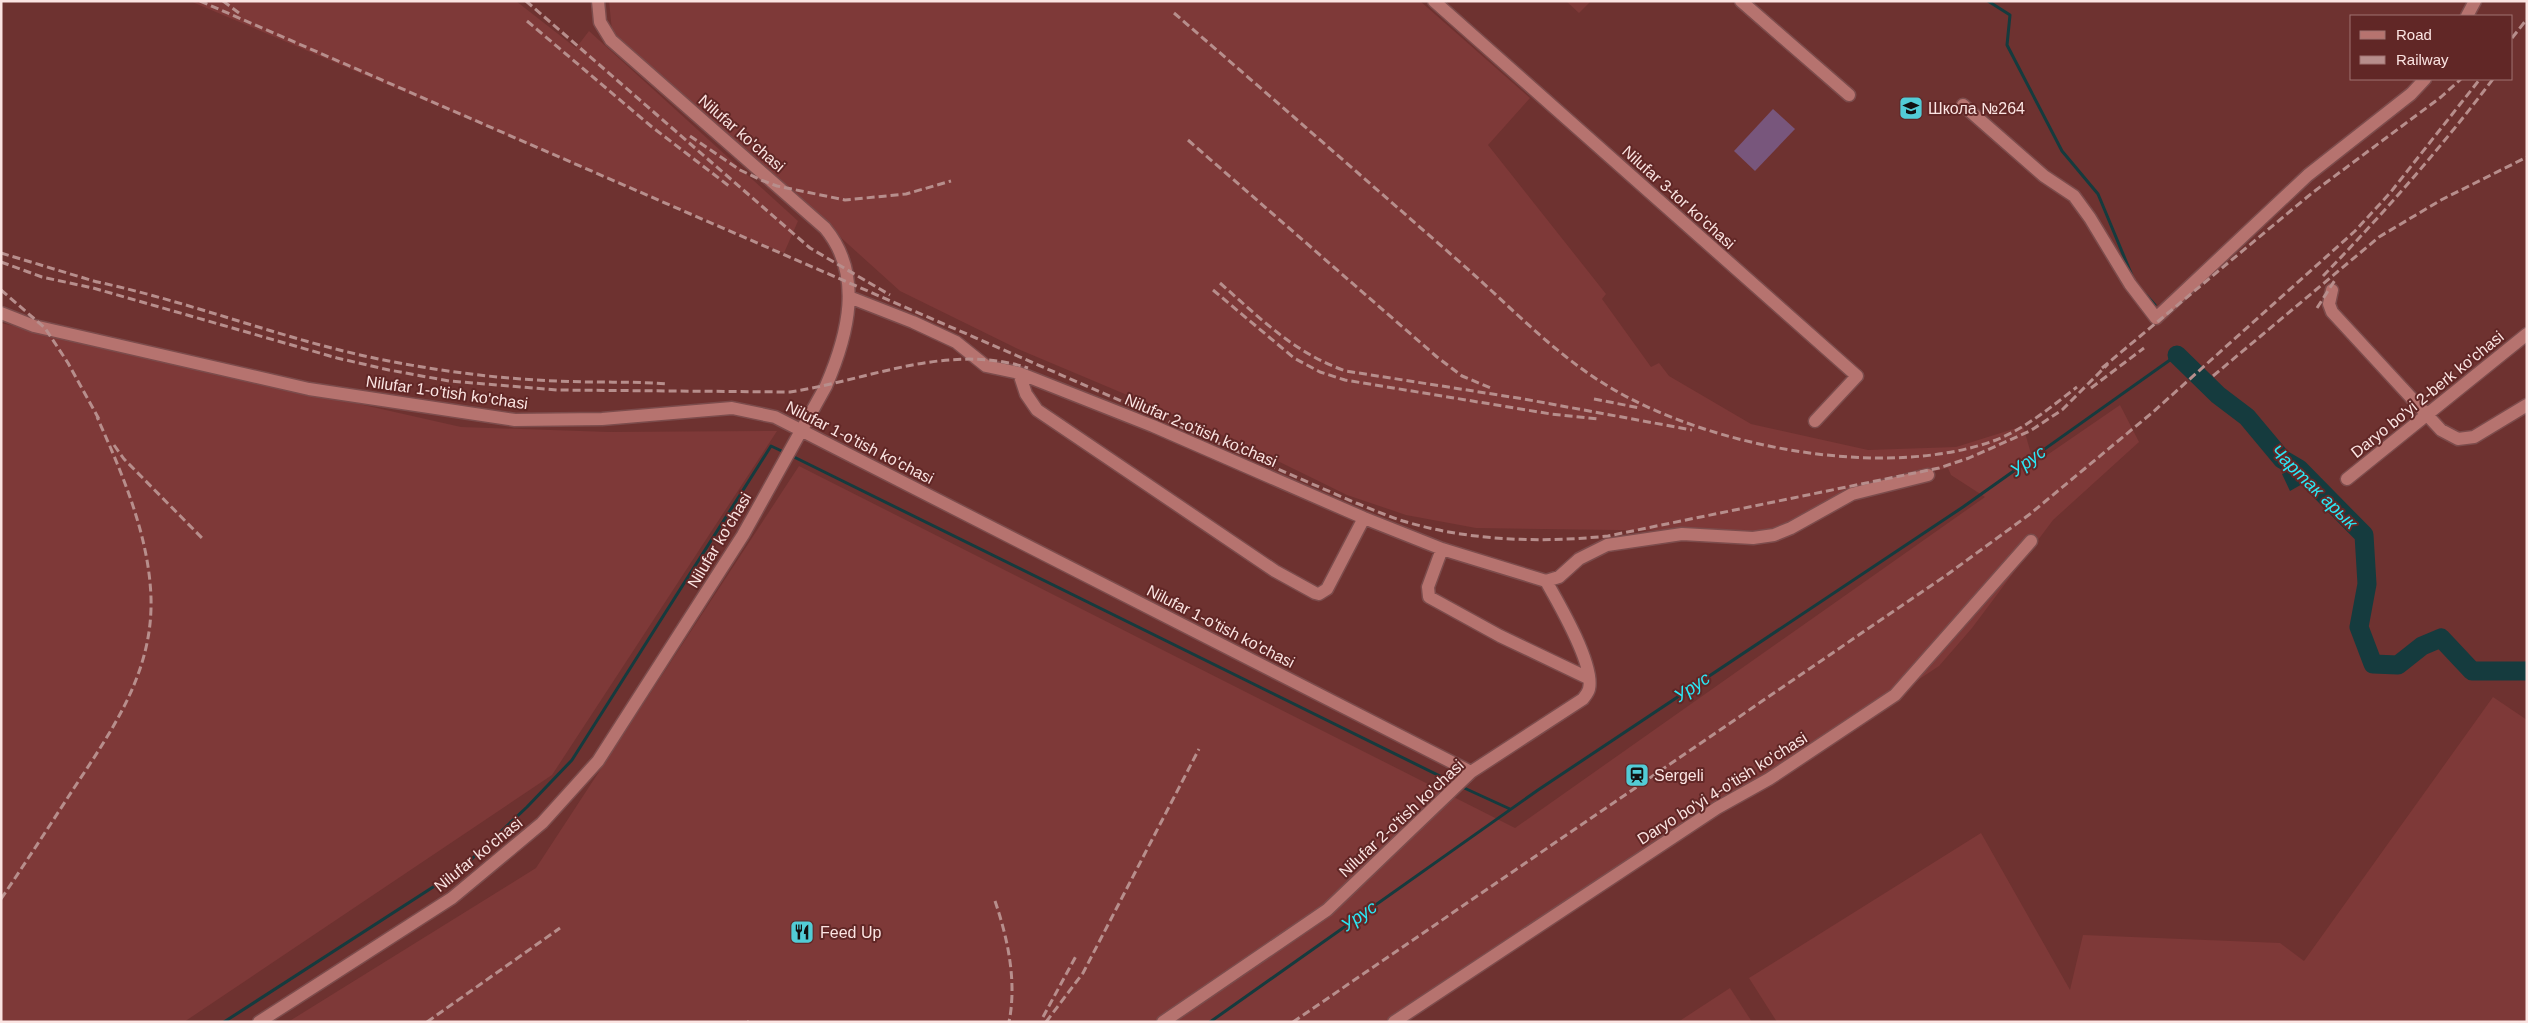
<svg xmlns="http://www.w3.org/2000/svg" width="2528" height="1023" font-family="Arial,sans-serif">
<rect width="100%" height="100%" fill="#6e3230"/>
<path fill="#7e3938" d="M 190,1 L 516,1 L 576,48 L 589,31 L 798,221 L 784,253 Z
M 609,1 L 1420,1 L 1530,98 L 1488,145 L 1606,294 L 1602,299 L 1651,367 L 1659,363 L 1669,376 L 1751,424 L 1868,450 L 1956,447 L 2023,426 L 2034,464 L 2120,405 L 2139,442 L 2053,520 L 1972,628 L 1939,666 L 1403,1022 L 288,1022 L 536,868 L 799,466 L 1515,828 L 1985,497 L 1951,475 L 1948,468 L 1848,491 L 1789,524 L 1768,532 L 1476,528 L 1406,515 L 1347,495 L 1241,443 L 1018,349 L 900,291 L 612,31 Z
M 1566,1 L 1591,1 L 1579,13 Z
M 1,323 L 461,427 L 609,432 L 777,431 L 552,775 L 184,1022 L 1,1022 Z
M 2493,697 L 2527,720 L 2527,1022 L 1777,1022 L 1749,978 L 1981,833 L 2070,990 L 2083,935 L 2280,943 L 2304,961 Z
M 1730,988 L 1752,1022 L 1678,1022 Z"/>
<path fill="#78567c" d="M 1773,109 L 1795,129 L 1755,171 L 1734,151 Z"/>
<path fill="#153b3e" d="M 2286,472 L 2296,475 L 2304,483 L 2290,491 L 2282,474 Z"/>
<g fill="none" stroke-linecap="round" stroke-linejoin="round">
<path stroke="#153b3e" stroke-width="3" d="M 1988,1 L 2010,15 L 2007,45 L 2062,151 L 2098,194 L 2133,278
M 2146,295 L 2155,305
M 792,456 L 1454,783
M 1462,787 L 1510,809
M 224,1022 L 461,869 L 527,807 L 572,760 L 771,446 L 786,453
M 1210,1022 L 1538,790 L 1963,507 L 2177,355 L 2173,349"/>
<path stroke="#153b3e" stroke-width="19" d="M 2177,355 L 2218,395 L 2247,417 L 2282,459 L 2299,469 L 2364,535 L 2367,584 L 2359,627 L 2373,664 L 2398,665 L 2422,646 L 2441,638 L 2472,671 L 2527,671"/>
<g stroke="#7c4c4c" stroke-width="15">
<path id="street" d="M 1434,1 L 1857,376 L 1815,421
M 1741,1 L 1849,95
M 2467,16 L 2475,1
M 1963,105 L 2044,176 L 2074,196 L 2090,218 L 2130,284 L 2156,318 L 2308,175 L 2411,94 L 2425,79
M 2332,290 L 2329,304 L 2332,312 L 2441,430 L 2458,439 L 2474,437 L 2527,405
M 849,297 L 913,322 L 956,342 L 986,366 L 1019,373 L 1153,426 L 1364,518 L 1442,549 L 1546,581 L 1559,577 L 1579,559 L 1607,545 L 1682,534 L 1753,538 L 1774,535 L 1791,528 L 1852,494 L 1928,475
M 1,313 L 34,326 L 309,389 L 515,420 L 602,419 L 732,408 L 775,417 L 1471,772
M 1019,373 L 1026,394 L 1037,410 L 1275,571 L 1315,593 L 1319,594 L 1327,589 L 1364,518
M 2347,479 L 2527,334
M 1442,549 L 1428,587 L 1429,597 L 1500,636 L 1588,678
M 259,1022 L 452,898 L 542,823 L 598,761 L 743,535 L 826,386 C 848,335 864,275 825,228 L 611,40 L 600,22 L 598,1
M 1163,1022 L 1327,910 L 1471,772 L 1583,699 C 1585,696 1588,693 1589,689 C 1595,665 1558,602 1546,581
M 1394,1022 L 1717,808 L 1769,779 L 1895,695 L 2031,541"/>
</g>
<use href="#street" stroke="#b6736f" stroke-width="12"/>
<path stroke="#b78e8c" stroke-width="3" stroke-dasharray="8 4" stroke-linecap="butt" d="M 200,1 L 1356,503 C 1372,509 1387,516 1403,521 C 1469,541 1540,543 1608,536 L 1939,468 L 1969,458 L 2030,431 L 2062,410 L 2108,364
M 223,1 L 239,13
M 526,1 L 810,248 L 890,295
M 1174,13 C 1270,96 1366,180 1462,264 C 1511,307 1555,355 1611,388 C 1711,447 1885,481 1996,440 C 2026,428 2051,407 2077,387
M 527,21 L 652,127 L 729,186
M 2512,38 L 2527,19
M 690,136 L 740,170 L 761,180 L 777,186 L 845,200 L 906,194 L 951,181
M 1188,140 L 1437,357 L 1462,376 L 1493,389
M 1,253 L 97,282
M 1,262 L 42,277 L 93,288 L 337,358 L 389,370 L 449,381 L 557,390 L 790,392 C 869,380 948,342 1028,368
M 2323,276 C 2384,213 2441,148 2493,79
M 93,281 C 193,302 289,342 389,361 C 445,372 502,379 558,381 C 595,383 631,381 668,384
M 1220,283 C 1259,317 1295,354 1346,371 L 1524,399 L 1692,430
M 1,290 L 45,328 L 68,363 L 100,421
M 1213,290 L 1294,358 L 1320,372 L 1345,380 L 1551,414 L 1598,419
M 2317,308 L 2335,280
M 2102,368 L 2312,193 L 2441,97 L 2461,79
M 2213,376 L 2379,237 L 2441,200 L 2527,157
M 2091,388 L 2144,348
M 1594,399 L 1640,408
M 114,445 L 124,459 L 203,539
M 1,899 C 26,862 50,825 74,788 C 113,729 153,672 151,598 C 149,535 122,473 97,417
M 995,901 C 1008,939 1017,982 1009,1022
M 1043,1017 L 1076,956
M 427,1022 L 560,928
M 748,1022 L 749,1021
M 1046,1022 L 1083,973 L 1199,749
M 1293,1022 L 1948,574 L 2030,514 L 2153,412 L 2355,231 L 2390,193 L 2480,79"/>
</g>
<defs>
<g id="school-square" transform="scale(1.25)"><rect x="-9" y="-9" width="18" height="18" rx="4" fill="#52ccd6" stroke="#612726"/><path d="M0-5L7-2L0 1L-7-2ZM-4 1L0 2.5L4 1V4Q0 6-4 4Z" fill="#111"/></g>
<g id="station-square" transform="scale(1.25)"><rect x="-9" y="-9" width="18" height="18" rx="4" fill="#52ccd6" stroke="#612726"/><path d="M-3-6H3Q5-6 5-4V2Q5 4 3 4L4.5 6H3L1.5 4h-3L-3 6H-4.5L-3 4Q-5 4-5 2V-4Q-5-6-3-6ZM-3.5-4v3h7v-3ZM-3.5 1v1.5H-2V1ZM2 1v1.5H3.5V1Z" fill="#111"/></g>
<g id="restaurant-square" transform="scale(1.25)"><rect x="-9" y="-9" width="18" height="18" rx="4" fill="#52ccd6" stroke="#612726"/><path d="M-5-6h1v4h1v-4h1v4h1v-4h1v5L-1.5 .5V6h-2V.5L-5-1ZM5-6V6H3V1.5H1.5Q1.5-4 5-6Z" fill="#111"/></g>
</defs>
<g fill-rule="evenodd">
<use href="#school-square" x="1911" y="108"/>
<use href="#station-square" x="1637" y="775"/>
<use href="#restaurant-square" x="802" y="932"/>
</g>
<g text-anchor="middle" stroke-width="4" stroke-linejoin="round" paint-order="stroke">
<g font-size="16" fill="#fbe4e2" stroke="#612726" text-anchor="start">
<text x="1928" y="114">Школа №264</text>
<text x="1654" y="781">Sergeli</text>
<text x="820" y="938">Feed Up</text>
</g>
<g font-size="16" fill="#fbe4e2" stroke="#612726">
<text transform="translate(742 133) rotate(41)" y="6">Nilufar ko'chasi</text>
<text transform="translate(1679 197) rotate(42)" y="6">Nilufar 3-tor ko'chasi</text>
<text transform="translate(447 392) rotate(8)" y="6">Nilufar 1-o'tish ko'chasi</text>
<text transform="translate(2427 394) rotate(-39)" y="6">Daryo bo'yi 2-berk ko'chasi</text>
<text transform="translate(1201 430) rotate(23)" y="6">Nilufar 2-o'tish ko'chasi</text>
<text transform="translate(860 442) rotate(27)" y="6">Nilufar 1-o'tish ko'chasi</text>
<text transform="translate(719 540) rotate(-59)" y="6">Nilufar ko'chasi</text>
<text transform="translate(1221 626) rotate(27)" y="6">Nilufar 1-o'tish ko'chasi</text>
<text transform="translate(1722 788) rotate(-32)" y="6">Daryo bo'yi 4-o'tish ko'chasi</text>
<text transform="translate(1401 818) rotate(-43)" y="6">Nilufar 2-o'tish ko'chasi</text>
<text transform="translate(478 854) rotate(-39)" y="6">Nilufar ko'chasi</text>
</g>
<g font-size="18" font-style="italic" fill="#2be7f5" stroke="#612726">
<text transform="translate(2028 461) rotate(-36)" y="6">Урус</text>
<text transform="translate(2314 487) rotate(44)" y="6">Чартак арык</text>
<text transform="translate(1692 687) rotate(-34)" y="6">Урус</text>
<text transform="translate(1359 916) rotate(-35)" y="6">Урус</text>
</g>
</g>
<rect width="2528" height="1023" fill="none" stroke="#fbe4e2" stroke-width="5"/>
<rect x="2350" y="15" width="162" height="65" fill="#612726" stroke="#9f7371"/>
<rect x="2360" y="31" width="25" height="8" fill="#b6736f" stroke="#9f7371"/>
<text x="2396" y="40" font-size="15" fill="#fbe4e2">Road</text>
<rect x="2360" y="56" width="25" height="8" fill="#b78e8c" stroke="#9f7371"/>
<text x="2396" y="65" font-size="15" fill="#fbe4e2">Railway</text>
</svg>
